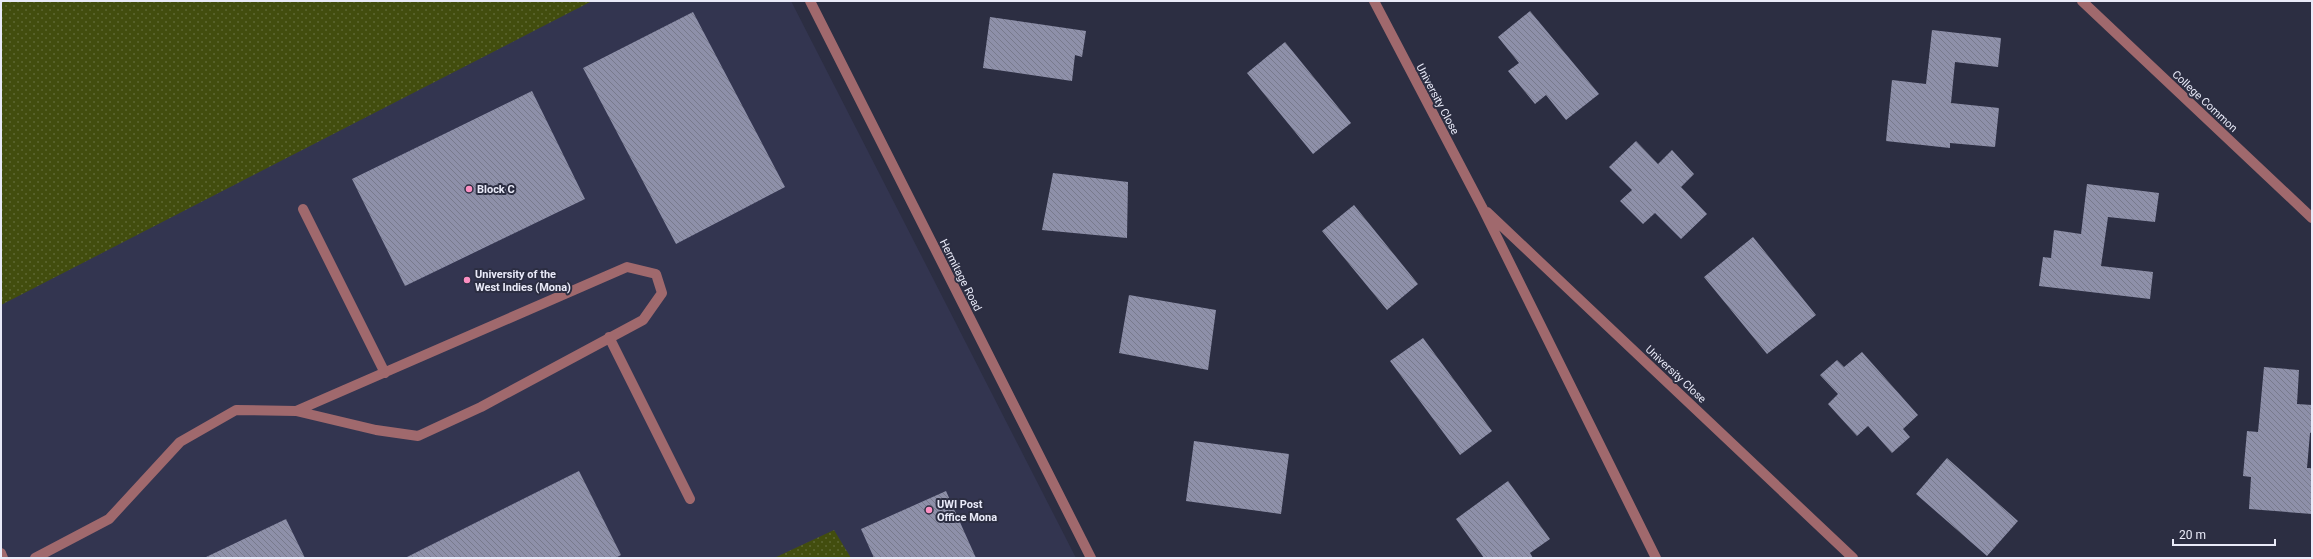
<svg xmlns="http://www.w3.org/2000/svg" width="2313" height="559" font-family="Roboto,sans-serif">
<defs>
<pattern id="park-dots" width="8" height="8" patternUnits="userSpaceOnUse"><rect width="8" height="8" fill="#424d0e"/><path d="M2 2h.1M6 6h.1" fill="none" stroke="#5d6732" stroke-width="1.8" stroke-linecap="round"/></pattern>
<pattern id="building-back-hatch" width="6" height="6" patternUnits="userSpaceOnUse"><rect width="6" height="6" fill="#8e90a9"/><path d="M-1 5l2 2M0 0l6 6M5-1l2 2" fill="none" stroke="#787a8c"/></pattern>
</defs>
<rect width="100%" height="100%" fill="#2c2e42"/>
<path fill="#333550" d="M 1,1 L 791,1 L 1076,558 L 1,558 Z"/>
<path fill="url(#park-dots)" d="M 1,1 L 592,1 L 1,305 Z
M 834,530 L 851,558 L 774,558 Z"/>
<path fill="url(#building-back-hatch)" d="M 1530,11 L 1599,94 L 1566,120 L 1546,95 L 1535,104 L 1508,71 L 1519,63 L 1498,37 Z
M 693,12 L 785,187 L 676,244 L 583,68 Z
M 990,17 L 1086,31 L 1082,57 L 1075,55 L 1072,81 L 983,68 Z
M 1932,30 L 2001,38 L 1998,67 L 1955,62 L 1951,103 L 1999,108 L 1995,147 L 1950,143 L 1950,148 L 1886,141 L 1892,80 L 1926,84 Z
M 1285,42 L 1351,123 L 1313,154 L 1247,73 Z
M 532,91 L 585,199 L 405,286 L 352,179 Z
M 1636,141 L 1658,164 L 1672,150 L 1694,174 L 1681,187 L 1707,214 L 1681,239 L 1655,213 L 1643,224 L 1620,201 L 1632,190 L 1609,167 Z
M 1053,173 L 1128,182 L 1127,238 L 1042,230 Z
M 2087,184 L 2159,193 L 2155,222 L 2108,217 L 2101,266 L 2153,272 L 2150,299 L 2039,286 L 2043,257 L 2051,258 L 2054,230 L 2081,234 Z
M 1354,205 L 1418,284 L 1387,310 L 1322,231 Z
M 1753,237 L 1816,315 L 1767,354 L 1704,277 Z
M 1129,295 L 1216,310 L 1208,370 L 1119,353 Z
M 1423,338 L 1492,431 L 1460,455 L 1390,361 Z
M 1862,352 L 1918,415 L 1903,429 L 1910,437 L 1892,453 L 1868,426 L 1857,436 L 1828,404 L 1838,394 L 1820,375 L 1837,360 L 1844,367 Z
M 2264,367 L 2299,370 L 2297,404 L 2312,405 L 2312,433 L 2310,433 L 2307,468 L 2312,468 L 2312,514 L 2249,509 L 2251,477 L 2243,476 L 2247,431 L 2258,432 Z
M 1194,441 L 1289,454 L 1281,514 L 1186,501 Z
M 1947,458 L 2018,521 L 1987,556 L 1916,494 Z
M 579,471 L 621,555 L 615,558 L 405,558 Z
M 1508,481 L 1550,539 L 1530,553 L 1533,558 L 1484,558 L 1456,519 Z
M 946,491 L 976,558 L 874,558 L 861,529 Z
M 286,519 L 305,558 L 204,558 Z"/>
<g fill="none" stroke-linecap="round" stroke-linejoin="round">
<path stroke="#a0696d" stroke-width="10" d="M 810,1 L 1091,558
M 1374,1 L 1482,207 L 1656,558
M 2082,1 L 2312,218
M 303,209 L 385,373
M 1487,212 L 1853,558
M 609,337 L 690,499
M 1,553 L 3,558
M 35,558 L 109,519 L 180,442 L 236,410 L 296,411 L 376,430 L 418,436 L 481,407 L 643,320 L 662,293 L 656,274 L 627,267 L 296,411"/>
</g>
<g fill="#fc8fc1" stroke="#2c2e42" stroke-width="1.5">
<circle cx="469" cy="189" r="4"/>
<circle cx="467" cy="280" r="4"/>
<circle cx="929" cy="510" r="4"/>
</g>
<g text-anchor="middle" stroke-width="4" stroke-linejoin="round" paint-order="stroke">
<g font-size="11" fill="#e9eaf8" stroke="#2c2e42">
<text transform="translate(1438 99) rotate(62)" y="4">University Close</text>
<text transform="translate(2205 101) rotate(43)" y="4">College Common</text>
<text transform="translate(961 275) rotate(63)" y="4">Hermitage Road</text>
<text transform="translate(1676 374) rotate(43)" y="4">University Close</text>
</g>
<g font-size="11" font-weight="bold" fill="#e9eaf8" stroke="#2c2e42" text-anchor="start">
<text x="477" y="193">Block C</text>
<text x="475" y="278">University of the<tspan x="475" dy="13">West Indies (Mona)</tspan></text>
<text x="937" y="508">UWI Post<tspan x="937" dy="13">Office Mona</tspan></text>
</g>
</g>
<rect width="2313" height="559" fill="none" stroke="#e9eaf8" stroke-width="4"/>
<path d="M2173 539v6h102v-6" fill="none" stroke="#e9eaf8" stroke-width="2"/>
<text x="2179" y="539" font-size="12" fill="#e9eaf8" stroke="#2c2e42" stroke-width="3" paint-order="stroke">20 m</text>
</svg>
